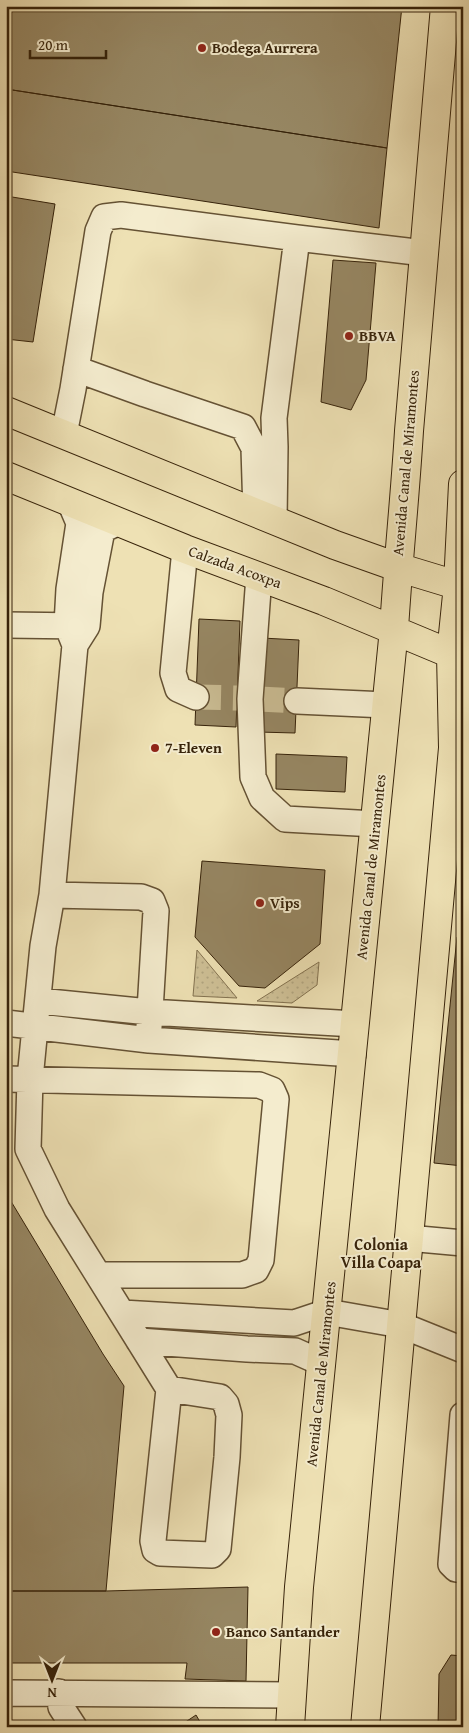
<svg xmlns="http://www.w3.org/2000/svg" width="469" height="1733" font-family="'Gentium Book Plus',serif">
<defs>
<pattern id="grass-dots" width="8" height="8" patternUnits="userSpaceOnUse" patternTransform="scale(1.25)"><rect width="8" height="8" fill="#cfc197"/><path d="M2 2h.1M6 6h.1" fill="none" stroke="#b2a681" stroke-width="1.8" stroke-linecap="round"/></pattern>
</defs>
<rect width="100%" height="100%" fill="#eee1b4"/>
<filter id="stains"><feTurbulence type="fractalNoise" baseFrequency=".004" numOctaves="4"/><feColorMatrix values="0 0 0 0 .2 0 0 0 0 .09 0 0 0 0 .02 0 0 0 .5 -.17"/></filter>
<radialGradient id="worn" r=".72"><stop offset=".6" stop-color="#630" stop-opacity="0"/><stop offset="1" stop-color="#630" stop-opacity=".3"/></radialGradient>
<path fill="url(#grass-dots)" stroke="#837250" d="M 197,950 L 237,998 L 193,996 Z
M 319,962 L 317,985 L 292,1003 L 257,1001 Z"/>
<path fill="#968662" stroke="#37230a" d="M 6,6 L 402,6 L 387,148 L 6,89 Z
M 6,89 L 387,148 L 379,228 L 6,171 Z
M 6,196 L 55,204 L 33,342 L 6,339 Z
M 333,260 L 376,263 L 366,380 L 351,410 L 321,402 Z
M 199,619 L 240,621 L 236,727 L 195,725 Z
M 262,638 L 299,640 L 295,733 L 258,732 Z
M 276,754 L 347,757 L 345,792 L 276,789 Z
M 202,861 L 325,870 L 320,944 L 265,988 L 239,986 L 195,937 Z
M 457,937 L 463,938 L 463,1166 L 434,1163 Z
M 6,1193 L 103,1354 L 124,1386 L 106,1591 L 6,1591 Z
M 248,1587 L 246,1681 L 185,1679 L 187,1663 L 6,1663 L 6,1591 L 106,1591 Z
M 451,1655 L 463,1656 L 463,1727 L 438,1727 L 439,1674 Z
M 196,1715 L 203,1727 L 178,1727 Z"/>
<g fill="none" stroke-linecap="round" stroke-linejoin="round">
<path stroke="#c9bb92" stroke-width="25" stroke-dasharray="25 12" stroke-linecap="butt" d="M 196,697 L 237,698
M 259,699 L 297,701"/>
<g stroke="#655234" stroke-width="28">
<path id="minor" d="M 76,369 L 145,394 L 243,427 L 254,448 L 256,512
M 64,434 L 73,389 L 98,231 L 104,217 L 121,215 L 297,238 L 424,253
M 70,502 L 79,523 L 69,589 L 67,625 L 75,645
M 274,520 L 275,447 L 274,418 L 297,238
M 119,522 L 102,530 L 90,592 L 87,626 L 75,645 L 52,895 L 43,946 L 35,1027 L 30,1079 L 28,1149 L 57,1209 L 169,1389 L 153,1541 L 155,1550 L 160,1553 L 212,1555 L 218,1549 L 227,1457 L 229,1415 L 226,1404 L 220,1397 L 169,1389
M 185,549 L 173,673 L 178,689 L 196,697
M 259,576 L 250,699 L 253,777 L 262,798 L 285,819 L 375,824
M 6,625 L 84,626
M 297,701 L 386,705
M 52,895 L 141,897 L 152,901 L 156,911 L 149,1027
M 39,1001 L 149,1012 L 355,1024
M 6,1023 L 149,1040 L 353,1054
M 6,1079 L 259,1085 L 272,1090 L 276,1099 L 261,1260 L 256,1270 L 242,1275 L 99,1275
M 408,1238 L 463,1243
M 122,1313 L 294,1323 L 327,1312 L 401,1325 L 463,1350
M 139,1341 L 247,1349 L 295,1351 L 322,1363
M 463,1415 L 451,1564 L 456,1569 L 463,1570
M 59,1692 L 61,1707 L 74,1727
M 6,1695 L 10,1693 L 292,1695"/>
</g>
<g stroke="#37230a" stroke-width="30">
<path id="major" d="M 6,411 L 335,545 L 397,567 L 463,587
M 6,476 L 185,549 L 324,601 L 463,659
M 290,1727 L 299,1587 L 394,629 C 398,563 405,497 409,431 L 445,6
M 365,1727 L 453,748 L 451,654 L 458,585 L 463,484"/>
</g>
<use href="#minor" stroke="#f4ecce" stroke-width="25"/>
<use href="#major" stroke="#eee1b4" stroke-width="28"/>
</g>
<g fill="#8f2418" stroke="#f4ecce" stroke-width="2">
<circle cx="202" cy="48" r="5"/>
<circle cx="349" cy="336" r="5"/>
<circle cx="155" cy="748" r="5"/>
<circle cx="260" cy="903" r="5"/>
<circle cx="216" cy="1632" r="5"/>
</g>
<g text-anchor="middle" stroke-width="4" stroke-linejoin="round" paint-order="stroke">
<g font-size="15" font-weight="bold" fill="#37230a" stroke="#f4ecce" text-anchor="start">
<text x="212" y="53">Bodega Aurrera</text>
<text x="359" y="341">BBVA</text>
<text x="165" y="753">7-Eleven</text>
<text x="270" y="908">Vips</text>
<text x="226" y="1637">Banco Santander</text>
</g>
<g font-size="15" fill="#37230a" stroke="#f4ecce">
<text transform="translate(406 463) rotate(-85)" y="5">Avenida Canal de Miramontes</text>
<text transform="translate(235 567) rotate(20)" y="5">Calzada Acoxpa</text>
<text transform="translate(371 867) rotate(-84)" y="5">Avenida Canal de Miramontes</text>
<text transform="translate(321 1374) rotate(-84)" y="5">Avenida Canal de Miramontes</text>
</g>
<g font-size="16" font-weight="bold" fill="#37230a" stroke="#f4ecce">
<text x="381" y="1250">Colonia<tspan x="381" dy="18">Villa Coapa</tspan></text>
</g>
</g>
<rect width="469" height="1733" fill="none" stroke="#eee1b4" stroke-width="25"/>
<rect x="8" y="8" width="454" height="1718" fill="none" stroke="#37230a" stroke-width="2.5"/>
<rect x="12" y="12" width="444" height="1708" fill="none" stroke="#37230a"/>
<g transform="translate(52 1680) rotate(180)" stroke="#f4ecce" stroke-width="4" paint-order="stroke">
<path d="M0-4L9 19L0 12L-9 19Z" fill="#37230a"/>
<text y="-8" font-size="14" font-weight="bold" text-anchor="middle" fill="#37230a">N</text>
</g>
<path d="M30 50v8h76v-8" fill="none" stroke="#37230a" stroke-width="2.5"/>
<text x="38" y="50" font-size="15" fill="#37230a" stroke="#f4ecce" stroke-width="4" paint-order="stroke">20 m</text>
<rect width="100%" height="100%" filter="url(#stains)"/>
<rect width="100%" height="100%" fill="url(#worn)"/>
</svg>
